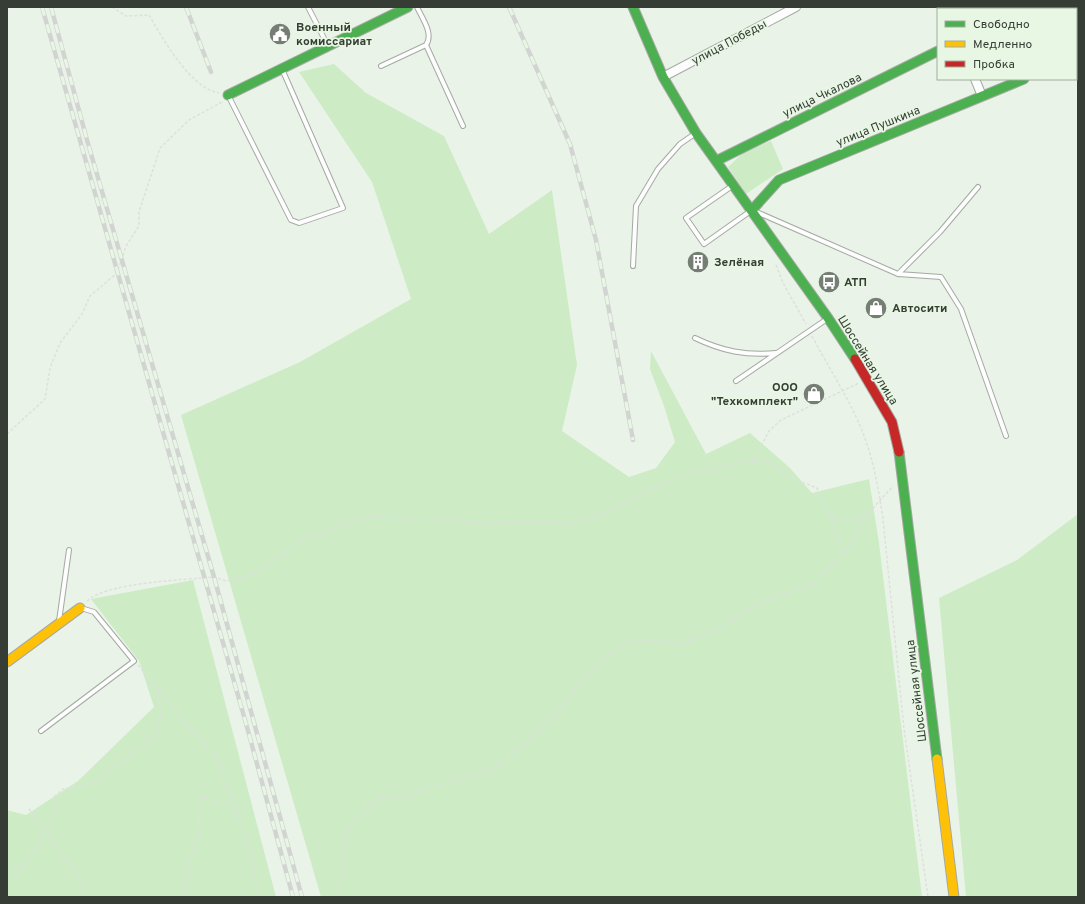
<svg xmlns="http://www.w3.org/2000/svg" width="1085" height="904" font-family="Overpass,sans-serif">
<rect width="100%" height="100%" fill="#eaf3e8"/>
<path fill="#cdecc6" d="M 334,64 L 366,93 L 444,136 L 489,234 L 552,190 L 577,365 L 562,431 L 629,477 L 656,468 L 675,442 L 664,406 L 650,369 L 651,351 L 706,454 L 750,433 L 790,468 L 812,493 L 869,479 L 879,543 L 922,897 L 321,897 L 181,415 L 300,362 L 411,299 L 372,182 L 299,72 Z
M 771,141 L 783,169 L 746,194 L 728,167 L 746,150 Z
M 1078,514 L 1078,897 L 966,897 L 939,598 L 1017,560 Z
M 193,580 L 276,897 L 7,897 L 7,810 L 26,815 L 78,781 L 154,707 L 139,661 L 91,599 Z"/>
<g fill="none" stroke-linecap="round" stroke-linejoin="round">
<g stroke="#a4aaa3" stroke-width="6">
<path id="lane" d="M 308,7 L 328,46
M 426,45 L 463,126
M 381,66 L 426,45 C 434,34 422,18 417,7
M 228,95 L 291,220 L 299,223 L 343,208 L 282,69
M 732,186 L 686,218 L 704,244 L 752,210 L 898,274 L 941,277 L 961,309 L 1006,436
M 633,266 L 636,206 L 658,169 L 680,144 L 696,133
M 898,274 L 940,232 L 978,187
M 695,338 C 722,351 746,356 776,353
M 736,381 L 827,319
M 59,621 L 69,550
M 41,731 L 134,661 L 94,612 L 81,608"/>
</g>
<g stroke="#a4aaa3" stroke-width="10">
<path id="street" d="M 1021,9 L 1025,7
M 663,77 L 796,7
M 975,79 L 982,96"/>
</g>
<g stroke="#a4aaa3" stroke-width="11">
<path id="fast" d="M 633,7 L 663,77 L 696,133 L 828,318 L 855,359
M 1076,57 L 1078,57
M 228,95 L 408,7
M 716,161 L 938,51
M 752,210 L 779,180 L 1024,79
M 899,452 L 937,759"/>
</g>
<g stroke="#a4aaa3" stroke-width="11">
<path id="slow" d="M 7,662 L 80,608
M 937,759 L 954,897"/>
</g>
<g stroke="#a4aaa3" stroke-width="11">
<path id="jam" d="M 855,359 L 892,422 L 899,452"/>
</g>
<path stroke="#dde0dd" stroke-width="1.5" stroke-dasharray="3 2" stroke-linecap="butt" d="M 112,7 L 126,16 L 149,15 C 163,39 190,88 219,93
M 776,265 L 783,283 L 806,324
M 812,336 C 827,365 845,392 858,421 C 872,452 878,485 883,519 L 904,729 L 928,897
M 7,434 L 45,399 L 50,368 L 60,343 L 82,314 L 90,296 L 117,273 L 126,246 L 139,226 L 139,212 L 160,148 L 189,120 L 222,102
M 754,460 L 768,461 L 786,476 L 817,488 L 830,516 L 843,554
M 830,516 C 852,526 854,520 873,508
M 87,601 C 107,582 185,580 214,577 L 226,581 L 254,574 L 302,540 L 370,516 L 483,523 L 573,522 L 605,513 L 648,490 L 684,475 L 754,460 L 769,431 L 781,420 L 859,383
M 138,665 L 186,724 L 217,757 L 250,851 L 256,886 L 260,897
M 29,809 L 83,883 L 86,897
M 7,873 L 16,874 L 36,849 L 45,830 L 56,815 L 53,798 L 63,789 L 91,783 L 136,751 L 157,731 L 161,714 L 155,686
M 187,897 L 184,879 L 199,832 L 200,799 L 209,798 L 235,811
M 338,897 L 337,888 L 344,866 L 343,851 L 349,826 L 369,805 L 379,799 L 403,797 L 455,779 L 477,776 L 511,756 L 551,721 L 584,679 L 624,643 L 652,640 L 679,645 L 712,631 L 768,599 L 812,585 L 843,554 L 874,507 L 893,486"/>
<use href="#lane" stroke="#fcfdfc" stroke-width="4"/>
<use href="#street" stroke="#fcfdfc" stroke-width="8"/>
<use href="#fast" stroke="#4caf50" stroke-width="9"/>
<use href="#slow" stroke="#ffc107" stroke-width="9"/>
<use href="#jam" stroke="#c62828" stroke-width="9"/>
<g stroke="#d2d4d2" stroke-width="4.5">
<path id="rail" d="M 42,7 L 247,727 L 293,897
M 51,7 L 87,140 L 214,577 L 302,897
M 186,7 L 211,72
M 509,7 L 570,144 L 596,240 L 633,440"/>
</g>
<use href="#rail" stroke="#e7f7e4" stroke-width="3" stroke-dasharray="9" stroke-linecap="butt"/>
</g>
<defs>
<g id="civic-disc" transform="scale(1.15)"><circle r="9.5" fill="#757d74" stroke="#e7f7e4"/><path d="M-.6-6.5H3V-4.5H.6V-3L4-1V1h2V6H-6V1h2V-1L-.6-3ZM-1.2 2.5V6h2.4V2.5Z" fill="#fff"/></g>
<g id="building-disc" transform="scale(1.15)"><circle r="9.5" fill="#757d74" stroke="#e7f7e4"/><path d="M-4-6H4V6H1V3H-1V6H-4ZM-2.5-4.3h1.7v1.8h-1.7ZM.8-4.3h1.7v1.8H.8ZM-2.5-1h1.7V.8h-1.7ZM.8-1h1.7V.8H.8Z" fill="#fff"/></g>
<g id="bus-disc" transform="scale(1.15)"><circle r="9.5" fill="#757d74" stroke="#e7f7e4"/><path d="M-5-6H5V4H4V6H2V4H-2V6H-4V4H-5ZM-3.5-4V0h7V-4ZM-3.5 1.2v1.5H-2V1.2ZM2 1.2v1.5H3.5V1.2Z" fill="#fff"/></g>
<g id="shop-disc" transform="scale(1.15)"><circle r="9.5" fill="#757d74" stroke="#e7f7e4"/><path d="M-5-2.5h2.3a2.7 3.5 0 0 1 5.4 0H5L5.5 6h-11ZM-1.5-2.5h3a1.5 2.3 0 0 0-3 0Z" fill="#fff"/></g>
</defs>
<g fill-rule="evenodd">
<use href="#civic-disc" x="280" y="34"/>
<use href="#building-disc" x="698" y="262"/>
<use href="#bus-disc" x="829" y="282"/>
<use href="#shop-disc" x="876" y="308"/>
<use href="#shop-disc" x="814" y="394"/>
</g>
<g text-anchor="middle" stroke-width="3.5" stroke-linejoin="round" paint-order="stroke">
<g font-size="12" font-weight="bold" fill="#363d35" stroke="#e7f7e4" text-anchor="start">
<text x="296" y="31">Военный<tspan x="296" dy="14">комиссариат</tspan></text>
<text x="714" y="266">Зелёная</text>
<text x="844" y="286">АТП</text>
<text x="892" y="312">Автосити</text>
<text x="798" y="391" text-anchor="end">ООО<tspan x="798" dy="14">"Техкомплект"</tspan></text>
</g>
<g font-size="12" fill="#363d35" stroke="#e7f7e4">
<text transform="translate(729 42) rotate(-28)" y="4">улица Победы</text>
<text transform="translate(822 95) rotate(-26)" y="4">улица Чкалова</text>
<text transform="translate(878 126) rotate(-22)" y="4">улица Пушкина</text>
<text transform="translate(868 360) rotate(58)" y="4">Шоссейная улица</text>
<text transform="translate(916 691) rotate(-97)" y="4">Шоссейная улица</text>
</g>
</g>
<rect width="1085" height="904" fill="none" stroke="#363d35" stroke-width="16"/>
<rect x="937" y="8" width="140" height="72" fill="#e7f7e4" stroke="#a0ad9e"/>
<rect x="945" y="21" width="20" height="6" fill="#4caf50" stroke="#a0ad9e"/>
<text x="973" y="28" font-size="12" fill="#363d35">Свободно</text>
<rect x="945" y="41" width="20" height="6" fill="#ffc107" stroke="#a0ad9e"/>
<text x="973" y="48" font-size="12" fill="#363d35">Медленно</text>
<rect x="945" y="61" width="20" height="6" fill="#c62828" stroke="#a0ad9e"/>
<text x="973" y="68" font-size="12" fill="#363d35">Пробка</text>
</svg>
